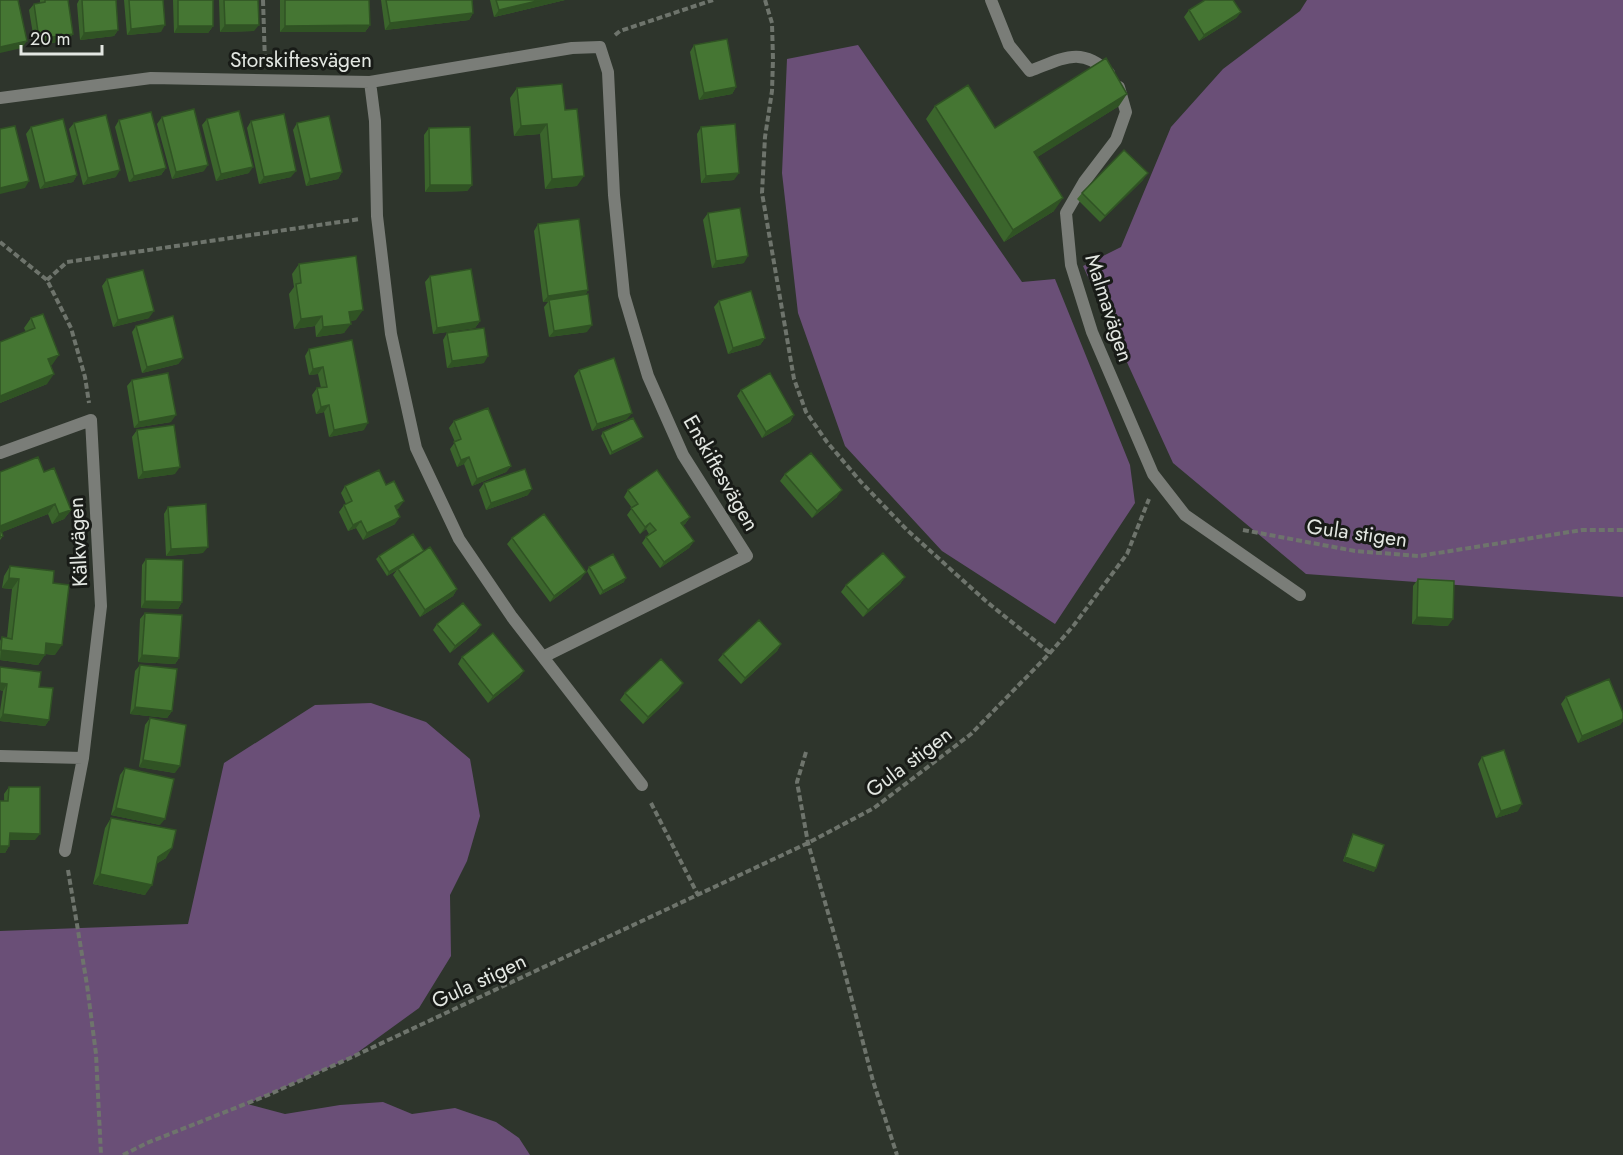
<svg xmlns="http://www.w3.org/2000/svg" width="1623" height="1155" font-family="Jost,sans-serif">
<rect width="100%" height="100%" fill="#2e352c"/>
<path fill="#6a4f77" d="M 1307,0 L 1623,0 L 1623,597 L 1306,574 L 1173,463 L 1083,266 L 1121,247 L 1171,127 L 1223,69 L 1300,11 Z
M 858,45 L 1022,282 L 1055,279 L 1130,465 L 1135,503 L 1055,624 L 942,551 L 845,446 L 798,313 L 782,173 L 787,59 Z
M 371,703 L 426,722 L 470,759 L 480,816 L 467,861 L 450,895 L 451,956 L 419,1008 L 350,1058 L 247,1104 L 285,1114 L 340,1105 L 383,1102 L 412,1114 L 455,1108 L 496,1122 L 519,1138 L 530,1155 L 0,1155 L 0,931 L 188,924 L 224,763 L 315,705 Z"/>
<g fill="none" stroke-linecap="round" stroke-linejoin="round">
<path stroke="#6e746c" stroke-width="4" stroke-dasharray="6 3" stroke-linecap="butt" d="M 263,0 L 265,62
M 765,0 L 772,23 L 773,59 L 772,91 L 765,137 L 762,193 L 794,379 L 806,412 L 827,442 L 861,482 L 907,530 L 987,602 L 1050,653
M 615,35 L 620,31 L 713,0
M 0,242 L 47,280 L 71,328 L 85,377 L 89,403
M 47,280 L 67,262 L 360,219
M 1243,530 L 1355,551 L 1419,556 L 1582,530 L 1623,530
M 806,752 L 797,782 L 808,843 L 841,958 L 873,1081 L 897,1155
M 651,803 L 698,895
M 68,870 L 87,985 L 96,1054 L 101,1155
M 123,1155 L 147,1143 L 268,1095 L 350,1058 L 808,843 L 874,808 L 971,734 L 1050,653 L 1074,625 L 1127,554 L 1149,499"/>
<path stroke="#7a7d78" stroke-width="12" d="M 991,0 L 1009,45 L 1030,71 C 1062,59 1081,45 1109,73
M 370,82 L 375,121 L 377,216 L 391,334 L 416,448 L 459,539 L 512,617 L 642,785
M 1119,87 L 1126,112 L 1116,140 L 1084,182 L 1066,213 L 1071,265 L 1092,332 L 1153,474 L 1185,515 L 1300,595
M 0,98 L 151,78 L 370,82 L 572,48 L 600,47 L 608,72 L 614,195 L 624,295 L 648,376 L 683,455 L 747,556 L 543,657
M 0,453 L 91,420 L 101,606 L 83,758 L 0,756
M 65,851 L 83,758"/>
</g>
<path fill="#3b652c" d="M 40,0 L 68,0 L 73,34 L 68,40 L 35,46 L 29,10 L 34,4 L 40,3 Z
M 79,0 L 116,0 L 118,30 L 114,36 L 80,40 L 77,4 Z
M 124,0 L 163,0 L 161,32 L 127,35 Z
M 173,0 L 213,0 L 213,26 L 208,33 L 174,33 Z
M 219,0 L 258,0 L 254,31 L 220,32 Z
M 280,0 L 369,0 L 370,25 L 365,32 L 280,32 Z
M 381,0 L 472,0 L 473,13 L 469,20 L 385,30 Z
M 490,0 L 565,0 L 494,17 Z
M 1189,10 L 1241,12 L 1236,18 L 1199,41 L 1184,17 Z
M 694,45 L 736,87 L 732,94 L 699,100 L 690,52 Z
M 517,88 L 565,110 L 577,186 L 545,189 L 540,134 L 514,136 L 510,98 Z
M 935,106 L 995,128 L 1119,106 L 1037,157 L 1054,211 L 1004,242 L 926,119 Z
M 162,117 L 204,171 L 172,179 L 157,124 Z
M 207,119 L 249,173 L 216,181 L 202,125 Z
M 119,120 L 166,168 L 161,175 L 129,182 L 115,127 Z
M 251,121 L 291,177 L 259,184 L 247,128 Z
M 74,123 L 116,177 L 83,185 L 69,129 Z
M 297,123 L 342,172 L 338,179 L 306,186 L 293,130 Z
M 31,127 L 77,175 L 73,182 L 40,189 L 26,134 Z
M 701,127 L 734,180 L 701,183 L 697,134 Z
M 429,128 L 472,185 L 467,191 L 425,192 L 424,135 Z
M 1143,180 L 1100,222 L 1077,199 L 1082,193 Z
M 708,213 L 744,263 L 712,268 L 703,220 Z
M 538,224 L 588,290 L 585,295 L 587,332 L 549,337 L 544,307 L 548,302 L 543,302 L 534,231 Z
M 299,264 L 356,320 L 350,321 L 344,333 L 316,337 L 315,326 L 294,329 L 289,294 L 294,287 L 292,274 Z
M 430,276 L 480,321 L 475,328 L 433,334 L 425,282 Z
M 107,279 L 149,318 L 113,327 L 102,286 Z
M 719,301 L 765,338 L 760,345 L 728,354 L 714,307 Z
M 31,318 L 52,365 L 51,365 L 47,384 L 0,403 L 0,342 L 26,332 L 24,328 Z
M 136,326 L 183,358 L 178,364 L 142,373 L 132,332 Z
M 447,333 L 484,363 L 447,368 L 443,340 Z
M 352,340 L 364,430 L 329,437 L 324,412 L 316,414 L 312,395 L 317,388 L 321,388 L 318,374 L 309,375 L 305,356 L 309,349 Z
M 579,370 L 627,419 L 592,431 L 574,376 Z
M 132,380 L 171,422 L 134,428 L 127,386 Z
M 741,390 L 794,415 L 790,422 L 762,438 L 737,396 Z
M 454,421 L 511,466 L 506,472 L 472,486 L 464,464 L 457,467 L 450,449 L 455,442 L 449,428 Z
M 137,430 L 175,474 L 138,479 L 132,437 Z
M 603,432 L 640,440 L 610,455 L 601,436 Z
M 0,472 L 44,472 L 71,510 L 64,519 L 52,524 L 48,514 L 2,532 L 3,536 L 0,540 Z
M 785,474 L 837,497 L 812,518 L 780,481 Z
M 484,483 L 528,495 L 486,510 L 479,490 Z
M 386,485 L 399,508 L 397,509 L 395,524 L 363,540 L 356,528 L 348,531 L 339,512 L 344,505 L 346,504 L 341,493 L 345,486 Z
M 628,490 L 690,517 L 685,524 L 683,525 L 694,541 L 689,548 L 660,568 L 642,543 L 646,537 L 649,534 L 646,529 L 640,534 L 627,515 L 632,508 L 624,497 Z
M 168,507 L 203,553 L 166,556 L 164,514 Z
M 512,538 L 581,579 L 550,602 L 507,544 Z
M 424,551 L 457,589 L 453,596 L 420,617 L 393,575 L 397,570 L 387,576 L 376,559 L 379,556 Z
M 146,559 L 182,602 L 178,609 L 141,608 L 142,565 Z
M 10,566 L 53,583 L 55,655 L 45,654 L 38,665 L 0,660 L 0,641 L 2,637 L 7,638 L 12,589 L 2,588 L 4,576 Z
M 589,567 L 624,582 L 600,595 L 587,571 Z
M 905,577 L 900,584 L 863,617 L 841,592 L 846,585 Z
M 1418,579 L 1448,626 L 1412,624 L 1413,586 Z
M 145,613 L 179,658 L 175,664 L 138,662 L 140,619 Z
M 437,624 L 481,625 L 476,632 L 450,653 L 433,630 Z
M 781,644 L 777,651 L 741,684 L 718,660 L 723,654 Z
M 462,657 L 524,671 L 519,678 L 488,703 L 458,664 Z
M 140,665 L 172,711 L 167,718 L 130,714 L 135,671 Z
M 0,667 L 49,720 L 45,726 L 0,721 L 0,711 L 3,691 L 0,690 Z
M 679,690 L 643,724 L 620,700 L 625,693 Z
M 1566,697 L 1623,713 L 1623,721 L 1620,725 L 1578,743 L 1561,704 Z
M 150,718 L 175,773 L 139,767 L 145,725 Z
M 1482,757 L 1518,811 L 1496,818 L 1478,764 Z
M 125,768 L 160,825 L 111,815 L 120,775 Z
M 9,787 L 35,840 L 9,840 L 9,846 L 5,853 L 4,794 Z
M 111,818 L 166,858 L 156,864 L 145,895 L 93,884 L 105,828 Z
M 1353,834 L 1374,872 L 1343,861 L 1351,838 Z"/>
<path fill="#305324" d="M 541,0 L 565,0 L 494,17 L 499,10 Z
M 1241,12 L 1236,18 L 1199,41 L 1204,35 Z
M 473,13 L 469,20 L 385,30 L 390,23 Z
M 165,25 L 161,32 L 127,35 L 131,29 Z
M 225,25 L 259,25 L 254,31 L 220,32 Z
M 370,25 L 365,32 L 280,32 L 285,26 Z
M 178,26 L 213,26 L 208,33 L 174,33 Z
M 118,30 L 114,36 L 80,40 L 84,33 Z
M 73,34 L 68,40 L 35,46 L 39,39 Z
M 27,41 L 22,48 L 0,53 L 0,47 Z
M 736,87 L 732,94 L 699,100 L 704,93 Z
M 1127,94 L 1119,106 L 1025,165 L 1034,152 Z
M 547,124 L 540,134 L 514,136 L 521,126 Z
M 208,165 L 204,171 L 172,179 L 176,172 Z
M 253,167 L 249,173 L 216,181 L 221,174 Z
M 166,168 L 161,175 L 129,182 L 134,176 Z
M 120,170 L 116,177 L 83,185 L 88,178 Z
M 296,171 L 291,177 L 259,184 L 264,177 Z
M 342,172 L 338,179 L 306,186 L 310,179 Z
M 739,173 L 734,180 L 701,183 L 706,176 Z
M 1148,173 L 1143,180 L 1100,222 L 1105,216 Z
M 77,175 L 73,182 L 40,189 L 45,183 Z
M 584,176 L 577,186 L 545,189 L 552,179 Z
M 29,181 L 25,188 L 0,194 L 0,188 Z
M 430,185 L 472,185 L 467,191 L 425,192 Z
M 1063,198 L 1054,211 L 1004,242 L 1013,230 Z
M 748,256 L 744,263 L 712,268 L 716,261 Z
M 588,290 L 584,297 L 549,300 L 548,302 L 543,302 L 548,296 Z
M 363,310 L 356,320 L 342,322 L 349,312 Z
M 154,311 L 149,318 L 113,327 L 118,320 Z
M 322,316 L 315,326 L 294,329 L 301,319 Z
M 480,321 L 475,328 L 433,334 L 437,328 Z
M 351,324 L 344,333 L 316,337 L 323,327 Z
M 592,325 L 587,332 L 549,337 L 554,331 Z
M 765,338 L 760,345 L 728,354 L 733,348 Z
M 59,355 L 52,365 L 42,369 L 48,359 Z
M 488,356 L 484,363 L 447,368 L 452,361 Z
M 183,358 L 178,364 L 142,373 L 147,367 Z
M 323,367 L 318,374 L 309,375 L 313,369 Z
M 54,374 L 47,384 L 0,403 L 0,396 Z
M 329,405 L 324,412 L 316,414 L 321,407 Z
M 632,413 L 627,419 L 592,431 L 597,424 Z
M 176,415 L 171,422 L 134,428 L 139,422 Z
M 794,415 L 790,422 L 762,438 L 766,432 Z
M 368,423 L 364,430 L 329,437 L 334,430 Z
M 643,437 L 640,440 L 610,455 L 612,452 Z
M 469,457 L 464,464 L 457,467 L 461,460 Z
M 511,466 L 506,472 L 472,486 L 477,479 Z
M 180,467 L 175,474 L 138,479 L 143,472 Z
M 532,489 L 528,495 L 486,510 L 491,503 Z
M 842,490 L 837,497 L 812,518 L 817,511 Z
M 404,501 L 399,508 L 390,512 L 395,506 Z
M 55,504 L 48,514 L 0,533 L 0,526 Z
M 71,510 L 64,519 L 52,524 L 59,514 Z
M 400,517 L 395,524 L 363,540 L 367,533 Z
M 690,517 L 685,524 L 677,530 L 681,523 Z
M 361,521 L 356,528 L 348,531 L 353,525 Z
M 650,523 L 646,529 L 640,534 L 645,527 Z
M 694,541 L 689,548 L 660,568 L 664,562 Z
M 208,547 L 203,553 L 166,556 L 171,549 Z
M 424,551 L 422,554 L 387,576 L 389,572 Z
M 586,572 L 581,579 L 550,602 L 554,596 Z
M 905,577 L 900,584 L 863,617 L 868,610 Z
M 9,578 L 19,579 L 12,589 L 2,588 Z
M 626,578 L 624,582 L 600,595 L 603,591 Z
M 457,589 L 453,596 L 420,617 L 425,610 Z
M 145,601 L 182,602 L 178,609 L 141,608 Z
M 1417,617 L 1453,619 L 1448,626 L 1412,624 Z
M 481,625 L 476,632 L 450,653 L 455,646 Z
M 46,643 L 62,645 L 55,655 L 39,653 Z
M 781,644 L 777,651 L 741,684 L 745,678 Z
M 1,650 L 45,655 L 38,665 L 0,660 Z
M 142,655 L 179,658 L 175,664 L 138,662 Z
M 524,671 L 519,678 L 488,703 L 493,696 Z
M 0,683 L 7,684 L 3,691 L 0,690 Z
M 683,683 L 679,690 L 643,724 L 648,717 Z
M 135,707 L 172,711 L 167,718 L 130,714 Z
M 3,714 L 49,720 L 45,726 L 0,721 L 0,719 Z
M 1623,719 L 1623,721 L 1620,725 L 1578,743 L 1582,736 Z
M 143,760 L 180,766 L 175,773 L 139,767 Z
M 1522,804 L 1518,811 L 1496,818 L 1501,811 Z
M 116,808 L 165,819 L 160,825 L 111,815 Z
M 10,833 L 40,834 L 35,840 L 5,840 Z
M 0,846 L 9,846 L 5,853 L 0,853 Z
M 172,848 L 166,858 L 151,867 L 158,857 Z
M 1345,857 L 1376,868 L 1374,872 L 1343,861 Z
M 100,874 L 152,885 L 145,895 L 93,884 Z"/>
<path fill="#457633" stroke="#305324" stroke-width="1.5" d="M 0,0 L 18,0 L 27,41 L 0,47 Z
M 45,0 L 68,0 L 73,34 L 39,39 L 34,4 L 45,2 Z
M 82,0 L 116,0 L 118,30 L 84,33 Z
M 129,0 L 163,0 L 165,25 L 131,29 Z
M 178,0 L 213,0 L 213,26 L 178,26 Z
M 224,0 L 258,0 L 259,25 L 225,25 Z
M 285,0 L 369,0 L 370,25 L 285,26 Z
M 386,0 L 472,0 L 473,13 L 390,23 Z
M 496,0 L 541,0 L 499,10 Z
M 1205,0 L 1233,0 L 1241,12 L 1204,35 L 1189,10 Z
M 727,39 L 736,87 L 704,93 L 694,45 Z
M 1106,58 L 1127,94 L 1034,152 L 1063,198 L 1013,230 L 935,106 L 968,85 L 995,128 Z
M 562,84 L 565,110 L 577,109 L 584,176 L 552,179 L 547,124 L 521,126 L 517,88 Z
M 194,109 L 208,165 L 176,172 L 162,117 Z
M 239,111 L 253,167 L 221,174 L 207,119 Z
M 151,112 L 166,168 L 134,176 L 119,120 Z
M 284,114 L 296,171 L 264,177 L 251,121 Z
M 106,115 L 120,170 L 88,178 L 74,123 Z
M 329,116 L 342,172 L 310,179 L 297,123 Z
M 63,119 L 77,175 L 45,183 L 31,127 Z
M 735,124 L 739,173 L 706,176 L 701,127 Z
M 15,126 L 29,181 L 0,188 L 0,129 Z
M 470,127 L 472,185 L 430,185 L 429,128 Z
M 1124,150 L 1148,173 L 1105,216 L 1082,193 Z
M 740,208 L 748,256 L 716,261 L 708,213 Z
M 579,219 L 588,290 L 548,296 L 538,224 Z
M 356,256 L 363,310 L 349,312 L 351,324 L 323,327 L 322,316 L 301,319 L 296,284 L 301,283 L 299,264 Z
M 471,269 L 480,321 L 437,328 L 430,276 Z
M 143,270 L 154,311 L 118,320 L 107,279 Z
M 751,291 L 765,338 L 733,348 L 719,301 Z
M 588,294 L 592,325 L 554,331 L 549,300 Z
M 43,314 L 59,355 L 48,359 L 54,374 L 0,396 L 0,342 L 35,328 L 31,318 Z
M 173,316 L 183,358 L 147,367 L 136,326 Z
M 484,328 L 488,356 L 452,361 L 447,333 Z
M 352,340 L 368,423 L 334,430 L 329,405 L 321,407 L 317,388 L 327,387 L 323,367 L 313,369 L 309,349 Z
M 614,358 L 632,413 L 597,424 L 579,370 Z
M 168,373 L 176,415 L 139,422 L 132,380 Z
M 770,373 L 794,415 L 766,432 L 741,390 Z
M 488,408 L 511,466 L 477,479 L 469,457 L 461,460 L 454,442 L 461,439 L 454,421 Z
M 633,418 L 643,437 L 612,452 L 603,432 Z
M 174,425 L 180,467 L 143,472 L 137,430 Z
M 811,453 L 842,490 L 817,511 L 785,474 Z
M 38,457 L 44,472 L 54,468 L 71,510 L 59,514 L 55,504 L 0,526 L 0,472 Z
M 525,469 L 532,489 L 491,503 L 484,483 Z
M 379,470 L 386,485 L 394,481 L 404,501 L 395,506 L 400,517 L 367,533 L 361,521 L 353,525 L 344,505 L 352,501 L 345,486 Z
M 657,470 L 690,517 L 681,523 L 694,541 L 664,562 L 646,537 L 656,530 L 650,523 L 645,527 L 631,508 L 638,504 L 628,490 Z
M 206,504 L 208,547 L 171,549 L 168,507 Z
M 544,514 L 586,572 L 554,596 L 512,538 Z
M 0,527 L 3,536 L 0,537 Z
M 413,534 L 424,551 L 389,572 L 379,556 Z
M 430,547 L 457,589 L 425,610 L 398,569 Z
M 883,553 L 905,577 L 868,610 L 846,585 Z
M 613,554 L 626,578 L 603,591 L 589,567 Z
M 146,559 L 183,560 L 182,602 L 145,601 Z
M 10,566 L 54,571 L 53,583 L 69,585 L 62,645 L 46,643 L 45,655 L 1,650 L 2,637 L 12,639 L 19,579 L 9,578 Z
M 1418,579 L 1454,581 L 1453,619 L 1417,617 Z
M 463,603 L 481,625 L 455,646 L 437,624 Z
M 145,613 L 182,615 L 179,658 L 142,655 Z
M 759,620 L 781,644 L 745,678 L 723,654 Z
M 493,633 L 524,671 L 493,696 L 462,657 Z
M 661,659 L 683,683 L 648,717 L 625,693 Z
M 140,665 L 177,669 L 172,711 L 135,707 Z
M 0,667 L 41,672 L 39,687 L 53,688 L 49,720 L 3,714 L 7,684 L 0,683 Z
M 1609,679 L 1623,713 L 1623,719 L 1582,736 L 1566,697 Z
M 150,718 L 186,725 L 180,766 L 143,760 Z
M 1504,750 L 1522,804 L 1501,811 L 1482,757 Z
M 125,768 L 174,779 L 165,819 L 116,808 Z
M 9,787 L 40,787 L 40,834 L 10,833 L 9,846 L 0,846 L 0,801 L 8,801 Z
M 111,818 L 176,830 L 172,848 L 158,857 L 152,885 L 100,874 Z
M 1353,834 L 1384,845 L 1376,868 L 1345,857 Z"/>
<g text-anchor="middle" stroke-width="6" stroke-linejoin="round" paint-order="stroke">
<g font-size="21" fill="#e3e7e2" stroke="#181b17">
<text x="301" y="67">Storskiftesvägen</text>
<text transform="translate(1109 308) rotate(72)" y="7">Malmavägen</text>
<text transform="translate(721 473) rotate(60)" y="7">Enskiftesvägen</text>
<text transform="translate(1357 533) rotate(8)" y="7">Gula stigen</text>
<text transform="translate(78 542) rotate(-93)" y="7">Kälkvägen</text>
<text transform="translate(909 762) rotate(-37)" y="7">Gula stigen</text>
<text transform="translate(479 981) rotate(-25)" y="7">Gula stigen</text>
</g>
</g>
<path d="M21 45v9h81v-9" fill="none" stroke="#e3e7e2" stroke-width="3"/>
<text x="30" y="45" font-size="18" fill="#e3e7e2" stroke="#181b17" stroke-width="4.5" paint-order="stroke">20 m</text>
</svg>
